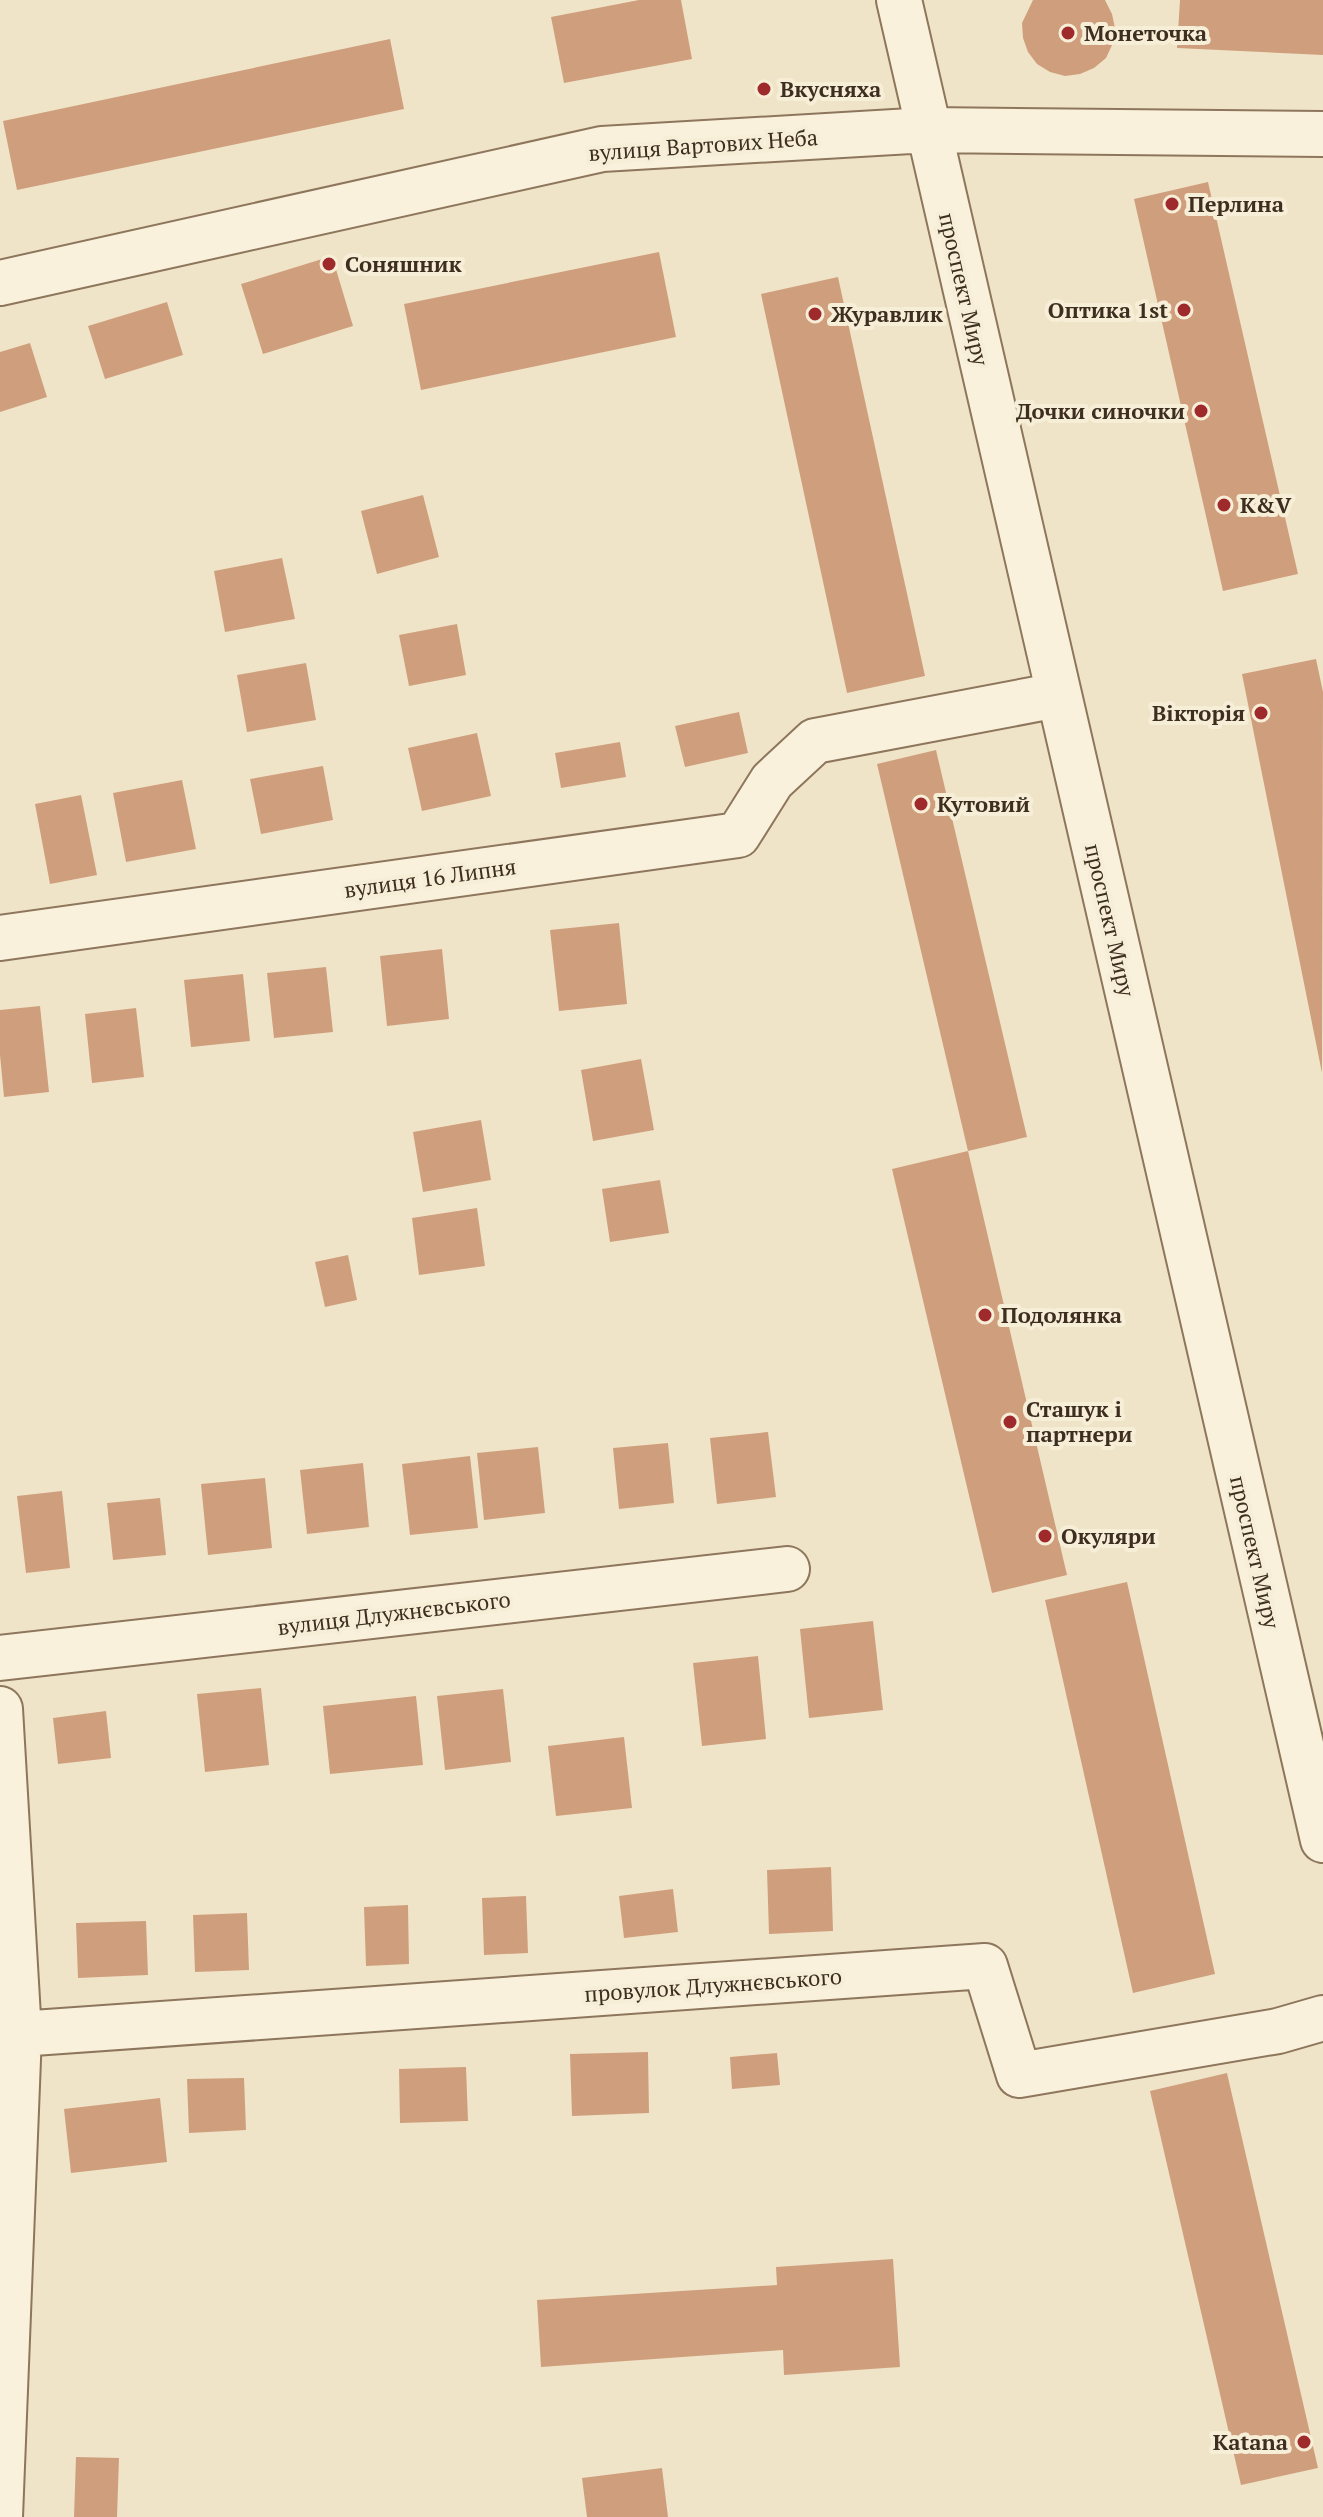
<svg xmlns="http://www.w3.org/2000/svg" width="1323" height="2517" font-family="'PT Serif',serif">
<rect width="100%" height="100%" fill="#f0e4c8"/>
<path fill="#cf9f7d" d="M 639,0 L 681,0 L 692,59 L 564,83 L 551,17 Z
M 1033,0 L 1105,0 L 1112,14 L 1115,28 L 1113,43 L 1106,58 L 1094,68 L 1080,74 L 1065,76 L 1050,72 L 1037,64 L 1028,52 L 1023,38 L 1022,23 Z
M 1180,0 L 1323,0 L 1323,55 L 1177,48 Z
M 390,39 L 404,109 L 17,190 L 3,121 Z
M 1208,182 L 1298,574 L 1223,591 L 1134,199 Z
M 659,252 L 676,337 L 421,390 L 404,304 Z
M 332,256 L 353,326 L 263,354 L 241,284 Z
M 838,277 L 925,676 L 847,693 L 761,294 Z
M 167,302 L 183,355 L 105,379 L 88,326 Z
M 30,343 L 47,397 L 0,412 L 0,352 Z
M 423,495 L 439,557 L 377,574 L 361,511 Z
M 282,558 L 295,619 L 225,632 L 214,571 Z
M 457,624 L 466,675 L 409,686 L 399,635 Z
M 1316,659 L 1323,692 L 1322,1073 L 1242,674 Z
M 306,663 L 316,720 L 247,732 L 237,675 Z
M 739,712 L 748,753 L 685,767 L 675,726 Z
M 477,733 L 491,796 L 422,811 L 408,748 Z
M 620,742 L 626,777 L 561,788 L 555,753 Z
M 936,750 L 1027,1137 L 968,1151 L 877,764 Z
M 323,766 L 333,820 L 261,834 L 250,779 Z
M 182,780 L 196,849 L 126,862 L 113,793 Z
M 81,795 L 97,875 L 50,884 L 35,804 Z
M 619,923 L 627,1004 L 559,1011 L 550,930 Z
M 442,949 L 449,1019 L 387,1026 L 380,956 Z
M 326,967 L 333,1032 L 274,1038 L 267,973 Z
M 243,974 L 250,1041 L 191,1047 L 184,980 Z
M 40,1006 L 49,1092 L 4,1097 L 0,1055 L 0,1010 Z
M 136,1008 L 144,1077 L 92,1083 L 85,1014 Z
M 641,1059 L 654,1130 L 593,1141 L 581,1070 Z
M 481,1120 L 491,1180 L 423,1192 L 413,1132 Z
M 968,1151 L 1067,1575 L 992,1593 L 892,1169 Z
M 660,1180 L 669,1233 L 610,1242 L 602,1189 Z
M 477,1208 L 485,1266 L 419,1275 L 412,1218 Z
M 348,1255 L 357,1300 L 325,1307 L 315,1262 Z
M 768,1432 L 776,1497 L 717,1504 L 710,1438 Z
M 668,1443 L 674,1503 L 619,1509 L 613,1448 Z
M 538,1447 L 545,1513 L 484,1520 L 477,1453 Z
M 470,1456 L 478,1528 L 410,1535 L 402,1464 Z
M 363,1463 L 369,1527 L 307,1534 L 300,1470 Z
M 265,1478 L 272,1548 L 208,1555 L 201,1484 Z
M 62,1491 L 70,1568 L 26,1573 L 17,1496 Z
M 160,1498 L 166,1555 L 113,1560 L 107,1503 Z
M 1127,1582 L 1215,1974 L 1133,1993 L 1045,1600 Z
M 873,1621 L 883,1710 L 809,1718 L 800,1629 Z
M 758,1656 L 766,1739 L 702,1746 L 693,1663 Z
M 261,1688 L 269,1765 L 205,1772 L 197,1694 Z
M 503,1689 L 511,1762 L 445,1770 L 437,1696 Z
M 416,1696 L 423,1765 L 330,1774 L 323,1706 Z
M 106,1711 L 111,1758 L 58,1764 L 53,1718 Z
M 624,1737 L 632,1808 L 556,1816 L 548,1746 Z
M 831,1867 L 833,1931 L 769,1934 L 767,1870 Z
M 673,1889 L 678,1932 L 624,1938 L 619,1896 Z
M 526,1896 L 528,1953 L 484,1955 L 482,1898 Z
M 408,1905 L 409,1964 L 366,1966 L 364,1907 Z
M 247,1913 L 249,1970 L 195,1972 L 193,1915 Z
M 146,1921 L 148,1975 L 78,1978 L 76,1923 Z
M 648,2052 L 649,2113 L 572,2116 L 570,2054 Z
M 777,2053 L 780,2085 L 732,2089 L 730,2057 Z
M 466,2067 L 468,2121 L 400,2123 L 399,2069 Z
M 1227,2073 L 1318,2468 L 1241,2485 L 1150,2091 Z
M 244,2078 L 246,2130 L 189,2133 L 187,2079 Z
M 160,2098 L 167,2162 L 71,2173 L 64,2109 Z
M 893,2259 L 900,2367 L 784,2375 L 783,2350 L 541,2367 L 537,2300 L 777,2285 L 776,2267 Z
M 76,2457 L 119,2458 L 117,2517 L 74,2517 Z
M 662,2468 L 668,2517 L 587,2517 L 582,2478 Z"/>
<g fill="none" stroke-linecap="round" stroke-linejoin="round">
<g stroke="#8d765c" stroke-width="48">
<path id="minor" d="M 899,0 L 1323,1840
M 0,283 L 602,149 L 928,130 L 1323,134
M 0,938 L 738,835 L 772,781 L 815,741 L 1058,695
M 0,1658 L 787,1569
M 0,1709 L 19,2034 L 0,2517
M 19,2034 L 985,1966 L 1019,2075 L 1278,2031 L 1323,2018"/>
</g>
<use href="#minor" stroke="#faf1dc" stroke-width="44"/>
</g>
<g fill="#9e2a2b" stroke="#f7eed8" stroke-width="3">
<circle cx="1068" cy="33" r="8"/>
<circle cx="764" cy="89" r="8"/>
<circle cx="1172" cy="204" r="8"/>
<circle cx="329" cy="264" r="8"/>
<circle cx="1184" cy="310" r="8"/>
<circle cx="815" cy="314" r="8"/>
<circle cx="1201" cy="411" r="8"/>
<circle cx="1224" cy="505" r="8"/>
<circle cx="1261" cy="713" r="8"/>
<circle cx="921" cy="804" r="8"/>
<circle cx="985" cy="1315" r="8"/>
<circle cx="1010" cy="1422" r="8"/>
<circle cx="1045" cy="1536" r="8"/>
<circle cx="1304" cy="2442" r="8"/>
</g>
<g text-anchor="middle" stroke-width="8" stroke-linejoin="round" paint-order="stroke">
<g font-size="22" font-weight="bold" fill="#3d2e20" stroke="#f7eed8" text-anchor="start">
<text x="1084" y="41">Монеточка</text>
<text x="780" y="97">Вкусняха</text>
<text x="1188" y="212">Перлина</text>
<text x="345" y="272">Соняшник</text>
<text x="1168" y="318" text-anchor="end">Оптика 1st</text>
<text x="831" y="322">Журавлик</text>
<text x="1185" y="419" text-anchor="end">Дочки синочки</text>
<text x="1240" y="513">K&amp;V</text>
<text x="1245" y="721" text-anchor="end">Вікторія</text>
<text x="937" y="812">Кутовий</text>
<text x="1001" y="1323">Подолянка</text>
<text x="1026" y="1417">Сташук і<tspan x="1026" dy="25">партнери</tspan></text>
<text x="1061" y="1544">Окуляри</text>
<text x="1288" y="2450" text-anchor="end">Katana</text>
</g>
<g font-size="22" fill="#3d2e20" stroke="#f7eed8">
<text transform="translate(703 145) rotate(-4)" y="8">вулиця Вартових Неба</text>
<text transform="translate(964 289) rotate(77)" y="8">проспект Миру</text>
<text transform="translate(430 878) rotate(-8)" y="8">вулиця 16 Липня</text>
<text transform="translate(1110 920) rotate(77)" y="8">проспект Миру</text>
<text transform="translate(1255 1552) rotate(77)" y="8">проспект Миру</text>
<text transform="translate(394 1613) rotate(-7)" y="8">вулиця Длужнєвського</text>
<text transform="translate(713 1985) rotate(-4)" y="8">провулок Длужнєвського</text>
</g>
</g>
</svg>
